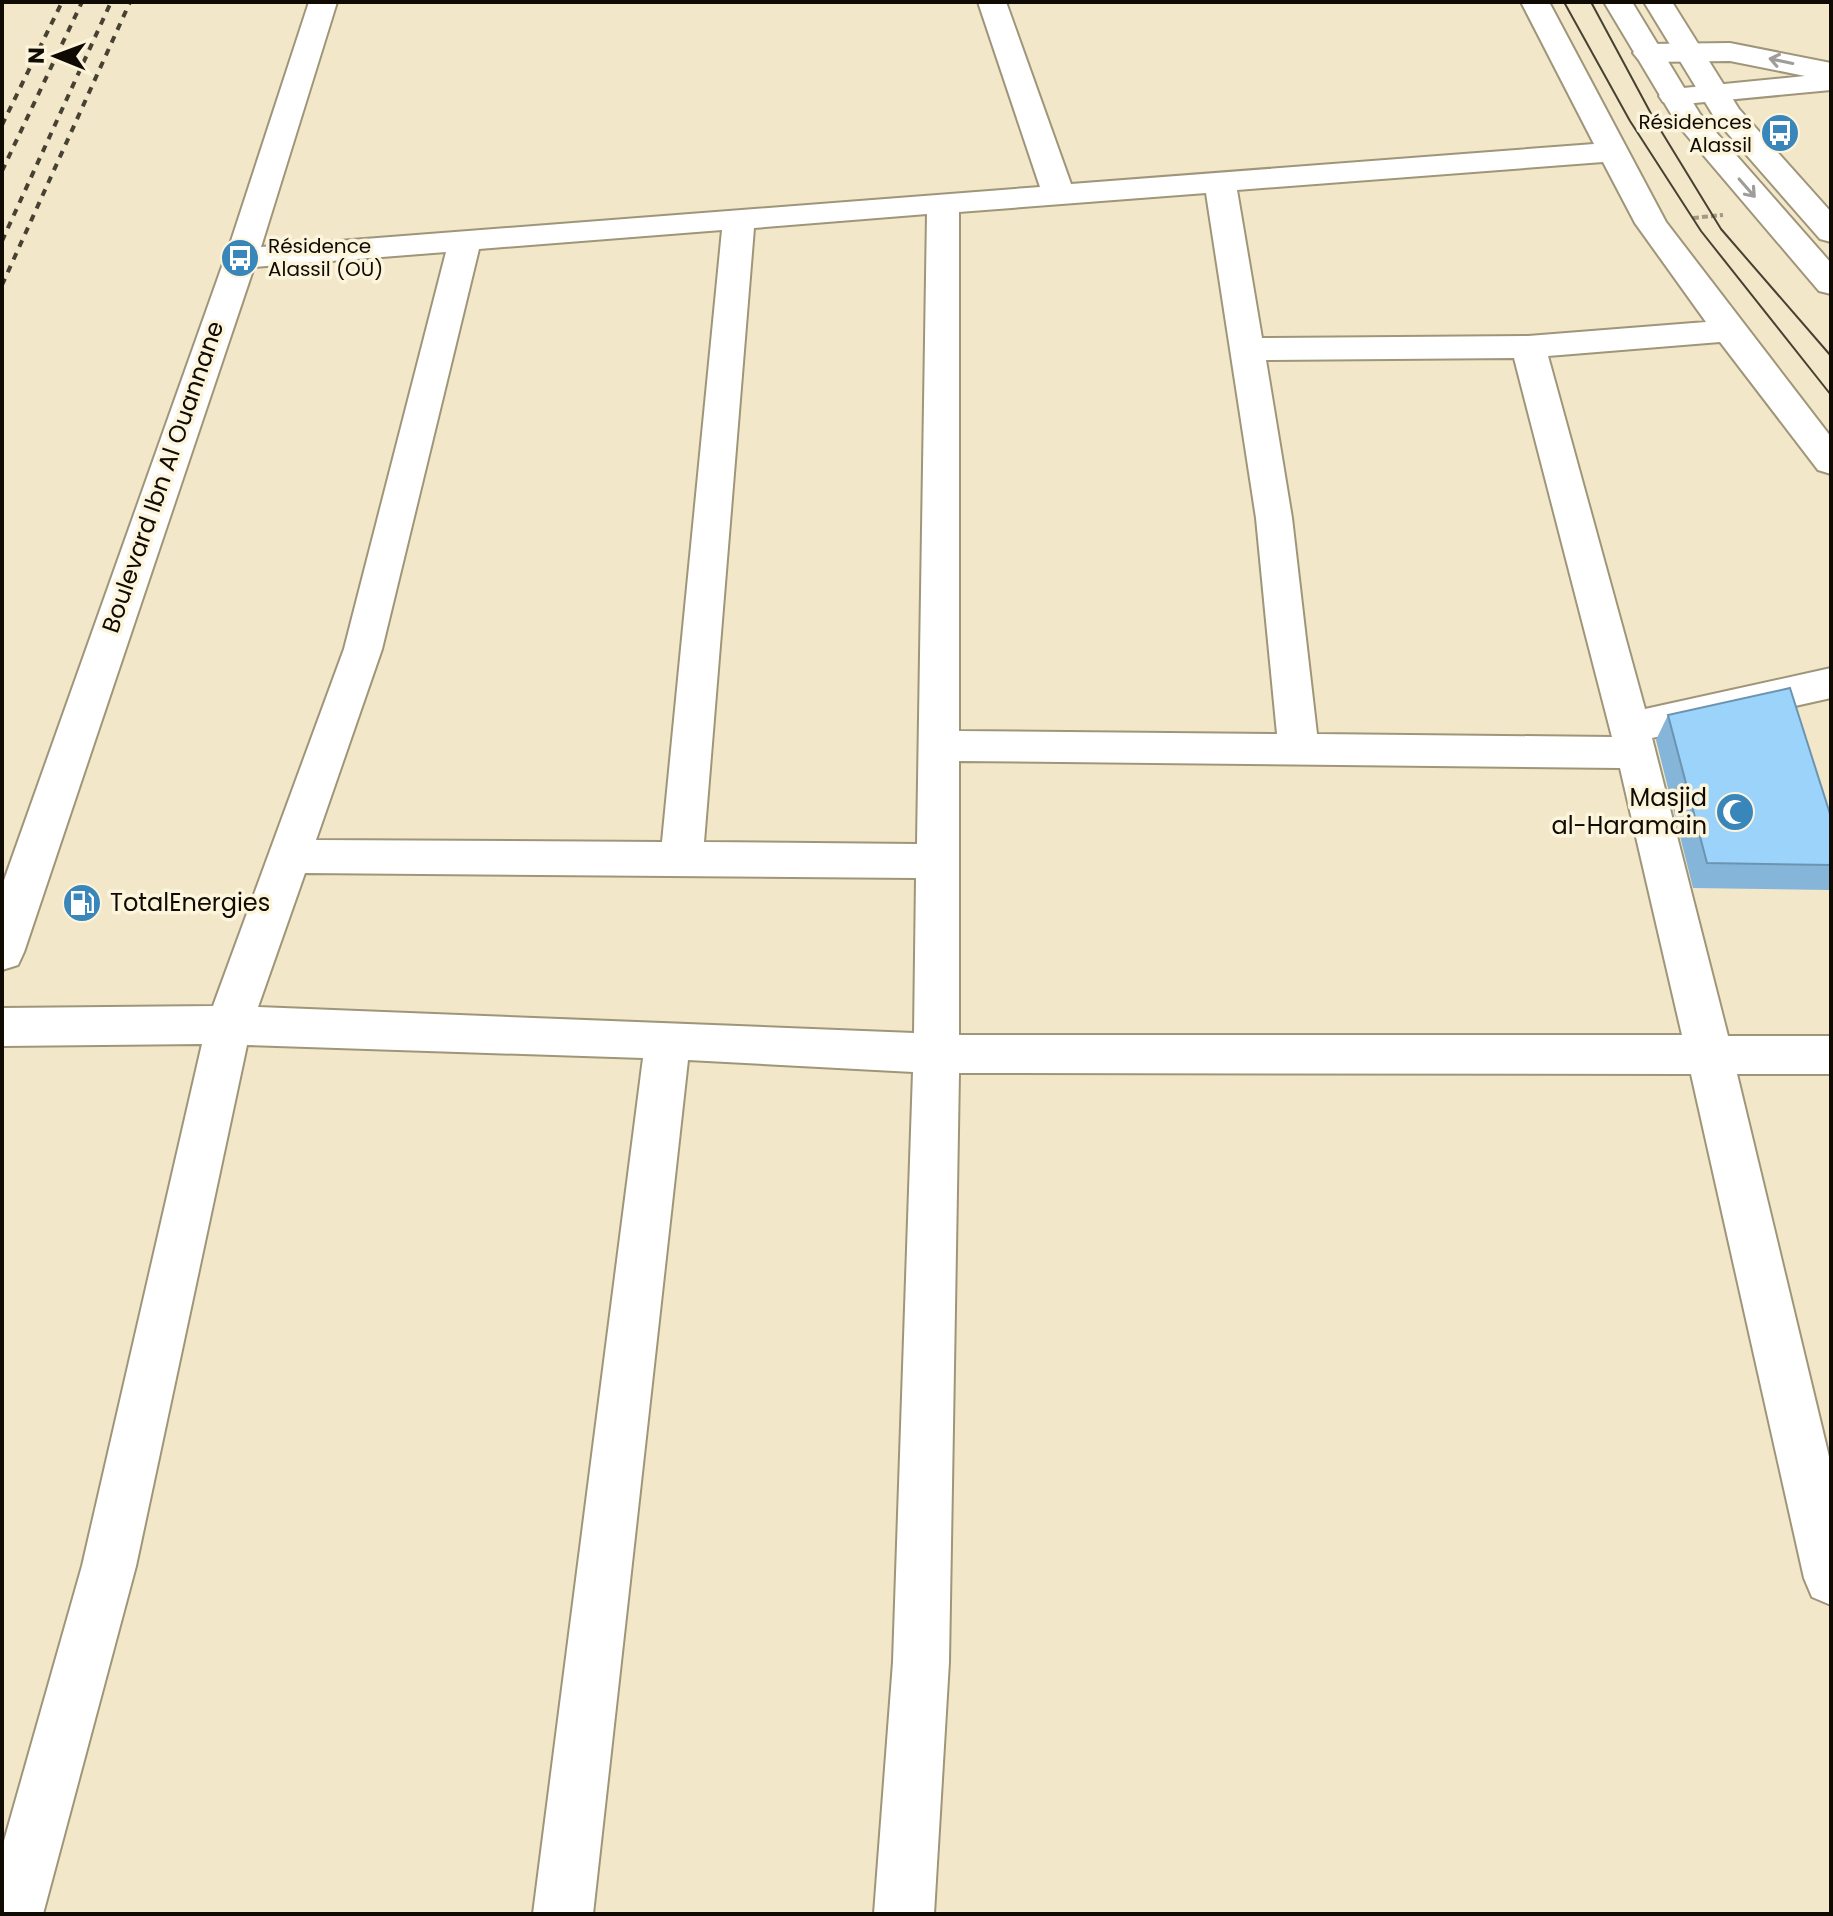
<svg xmlns="http://www.w3.org/2000/svg" width="1833" height="1916" font-family="Poppins,sans-serif">
<rect width="100%" height="100%" fill="#f2e7c9"/>
<g fill="none" stroke-linecap="round" stroke-linejoin="round">
<g stroke="#9f9579" stroke-width="4">
<path id="minor" d="M 309,2 L 337,2 L 261,247 L 1040,187 L 978,2 L 1006,2 L 1071,184 L 1594,144 L 1521,2 L 1549,2 L 1666,222 L 1831,437 L 1831,474 L 1818,470 L 1720,342 L 1548,356 L 1645,709 L 1831,668 L 1831,698 L 1652,738 L 1728,1036 L 1831,1036 L 1831,1074 L 1737,1074 L 1831,1465 L 1831,1605 L 1812,1597 L 1804,1578 L 1691,1074 L 959,1073 L 949,1662 L 934,1914 L 874,1914 L 893,1662 L 913,1072 L 688,1060 L 593,1914 L 533,1914 L 643,1058 L 247,1045 L 136,1566 L 43,1914 L 2,1914 L 2,1848 L 82,1566 L 202,1044 L 2,1046 L 2,1008 L 213,1006 L 344,649 L 446,252 L 254,267 L 24,952 L 18,965 L 2,970 L 2,886 L 231,241 ZM 1603,162 L 1635,223 L 1706,322 L 1528,336 L 1262,338 L 1237,190 ZM 1206,193 L 1256,518 L 1277,734 L 959,731 L 959,212 ZM 927,214 L 917,844 L 704,842 L 754,228 ZM 722,230 L 662,842 L 316,840 L 382,649 L 479,249 ZM 1514,358 L 1612,737 L 1317,734 L 1292,518 L 1266,360 ZM 959,761 L 1620,768 L 1682,1035 L 959,1035 ZM 305,873 L 916,878 L 914,1033 L 258,1007 Z
M 1730,43 L 1831,63 L 1831,90 L 1674,105 L 1663,102 L 1659,96 L 1663,90 L 1805,76 L 1730,61 L 1648,62 L 1638,59 L 1633,53 L 1638,47 L 1648,44 Z"/>
</g>
<g stroke="#9f9579" stroke-width="4">
<path id="major" d="M 1604,2 L 1632,2 L 1700,114 L 1831,263 L 1831,294 L 1819,291 L 1677,124 Z
M 1644,2 L 1672,2 L 1739,109 L 1831,212 L 1831,242 L 1820,239 L 1716,120 Z"/>
</g>
<path stroke="#a39a84" stroke-width="4" stroke-dasharray="6 3" stroke-linecap="butt" d="M 1693,218 L 1723,215"/>
<use href="#minor" fill="#fff" fill-rule="evenodd"/>
<use href="#major" fill="#fff" fill-rule="evenodd"/>
<path stroke="#474134" stroke-width="2" d="M 1564,2 L 1630,121 L 1701,231 L 1831,395
M 1591,2 L 1655,121 L 1721,229 L 1831,356"/>
<path stroke="#474134" stroke-width="4" stroke-dasharray="7 7" stroke-linecap="butt" d="M 2,125 L 62,2
M 2,171 L 82,2
M 2,241 L 111,2
M 2,285 L 130,2"/>
</g>
<path fill="#85b5d8" d="M 1668,715 L 1831,817 L 1830,890 L 1693,888 L 1656,740 Z"/>
<path fill="#9bd3fb" stroke="#6c94b0" stroke-width="2" d="M 1790,688 L 1831,817 L 1831,865 L 1707,863 L 1668,715 Z"/>
<defs><path id="oneway-shaft" d="M-6 0H5M1.5-3L5.5 0L1.5 3" fill="none" stroke-width="1.6" stroke-linecap="round" stroke-linejoin="round" transform="scale(2)"/></defs>
<g stroke="#9f9d9a">
<use href="#oneway-shaft" transform="translate(1781 61) rotate(-168)"/>
<use href="#oneway-shaft" transform="translate(1747 188) rotate(49)"/>
</g>
<defs>
<g id="bus-disc" transform="scale(2)"><circle r="9.5" fill="#3987ba" stroke="#fdf4dc"/><path d="M-5-6H5V4H4V6H2V4H-2V6H-4V4H-5ZM-3.5-4V0h7V-4ZM-3.5 1.2v1.5H-2V1.2ZM2 1.2v1.5H3.5V1.2Z" fill="#fff"/></g>
<g id="mosque-disc" transform="scale(2)"><circle r="9.5" fill="#3987ba" stroke="#fdf4dc"/><path d="M3.5-4.9A6 6 0 1 0 3.5 4.9A5 5 0 1 1 3.5-4.9Z" fill="#fff"/></g>
<g id="fuel-disc" transform="scale(2)"><circle r="9.5" fill="#3987ba" stroke="#fdf4dc"/><path d="M-5.5-6h7V0h2V4h1.3V-2.5L3-4.5l.8-.8L6-3V5H2.5V1h-1V6h-7ZM-4.2-4.7v3.2H.2V-4.7Z" fill="#fff"/></g>
</defs>
<g fill-rule="evenodd">
<use href="#bus-disc" x="1780" y="133"/>
<use href="#bus-disc" x="240" y="258"/>
<use href="#mosque-disc" x="1735" y="812"/>
<use href="#fuel-disc" x="82" y="903"/>
</g>
<g text-anchor="middle" stroke-width="7" stroke-linejoin="round" paint-order="stroke">
<g font-size="20" fill="#0f0b03" stroke="#fdf4dc" text-anchor="end">
<text x="1752" y="129">Résidences<tspan x="1752" dy="23">Alassil</tspan></text>
<text x="268" y="253" text-anchor="start">Résidence<tspan x="268" dy="23">Alassil (OU)</tspan></text>
</g>
<g font-size="24" fill="#0f0b03" stroke="#fdf4dc">
<text transform="translate(163 477) rotate(-71)" y="8">Boulevard Ibn Al Ouannane</text>
</g>
<g font-size="24" fill="#0f0b03" stroke="#fdf4dc" text-anchor="end">
<text x="1707" y="806">Masjid<tspan x="1707" dy="28">al-Haramain</tspan></text>
<text x="110" y="911" text-anchor="start">TotalEnergies</text>
</g>
</g>
<rect width="1833" height="1916" fill="none" stroke="#0f0b03" stroke-width="8"/>
<g transform="translate(56 56) rotate(271)" stroke="#fdf4dc" stroke-width="6" paint-order="stroke">
<path d="M0-6L14 30L0 20L-14 30Z" fill="#0f0b03"/>
<text y="-12" font-size="22" font-weight="bold" text-anchor="middle" fill="#0f0b03">N</text>
</g>
</svg>
